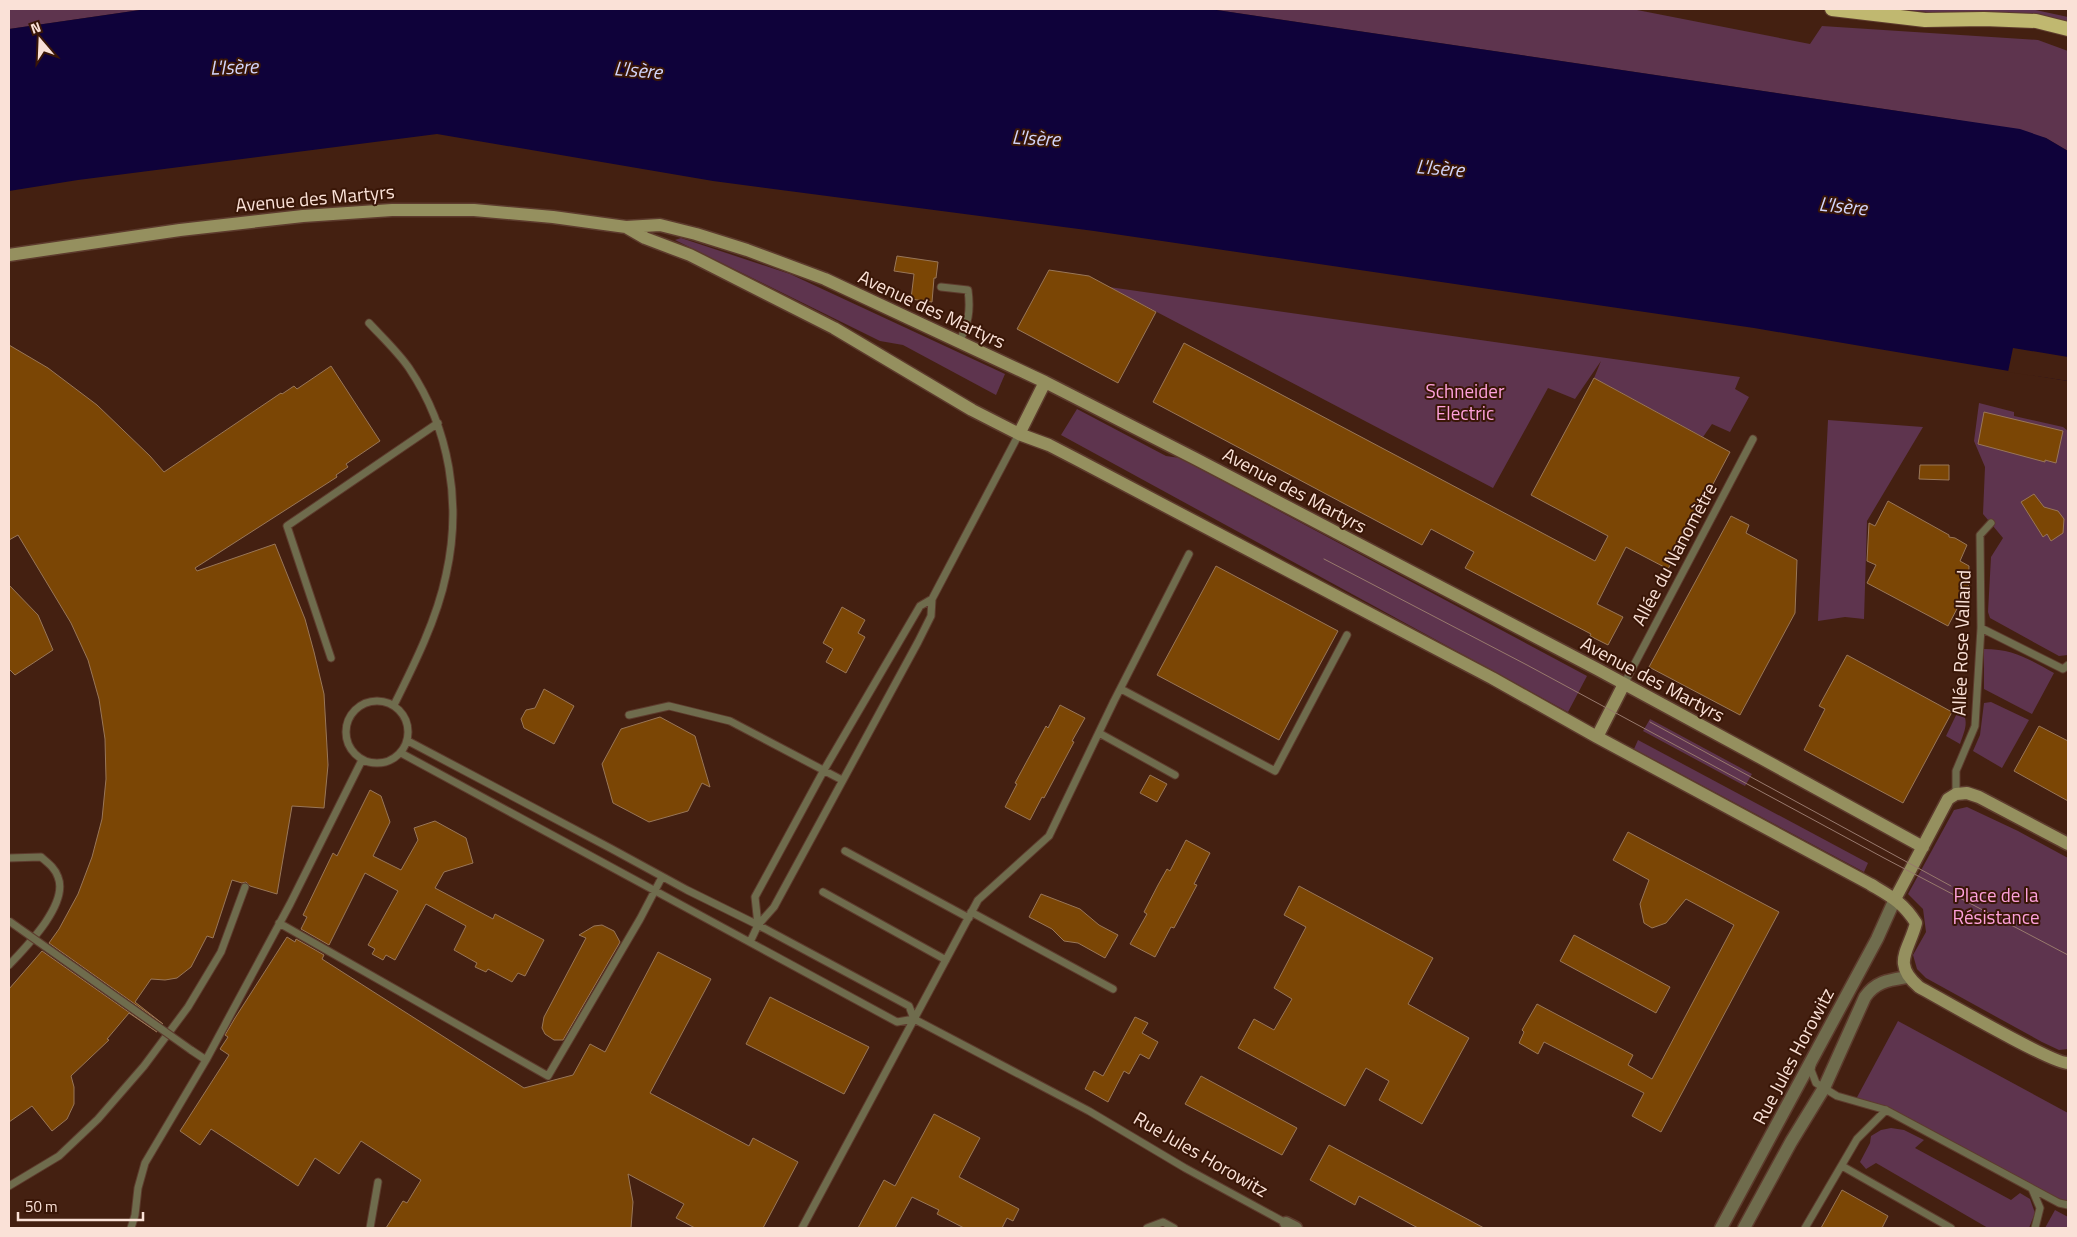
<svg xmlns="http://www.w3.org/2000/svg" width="2077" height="1237" font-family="'Titillium Web',sans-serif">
<rect width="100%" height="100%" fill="#442011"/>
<path fill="#5e344e" d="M 9,9 L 147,9 L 9,29 Z
M 1210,9 L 1632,9 L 1810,44 L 1822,26 L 2038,40 L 2068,51 L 2068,151 L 2046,138 L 1952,119 Z
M 1889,9 L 2031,9 L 2068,17 L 2068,23 L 2008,12 L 1953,14 Z
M 681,238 L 790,274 L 1005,374 L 996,395 L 903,345 L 880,341 L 675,240 Z
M 1109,287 L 1740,377 L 1735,389 L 1749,397 L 1730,432 L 1712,424 L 1703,437 L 1594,378 L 1601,361 L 1575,399 L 1548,388 L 1493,488 Z
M 1979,403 L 2014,412 L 2014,416 L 2063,427 L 2068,431 L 2068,655 L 2059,656 L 1990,618 L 1988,612 L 1991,557 L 2003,538 L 1983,514 L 1985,467 L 1974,441 Z
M 1077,409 L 1166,456 L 1180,458 L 1587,676 L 1568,712 L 1061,435 Z
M 1828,420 L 1923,427 L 1867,521 L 1864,619 L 1845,617 L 1818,621 Z
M 1984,649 C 2014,649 2028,659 2054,673 L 2032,714 L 1984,689 Z
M 1991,702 L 2029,720 L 2002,768 L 1973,751 L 1980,735 L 1984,703 Z
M 1959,709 C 1971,719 1964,732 1960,744 L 1946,736 Z
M 1650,719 L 1752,774 L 1745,786 L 1643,731 Z
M 1638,740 L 1868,863 L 1864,872 L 1634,749 Z
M 1967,807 L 2018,831 L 2068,858 L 2068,1049 L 2059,1050 L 2042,1042 L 1926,978 L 1917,969 L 1913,955 L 1926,932 L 1923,909 L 1908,894 L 1954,810 Z
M 1898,1021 L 2068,1113 L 2068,1205 L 1886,1110 L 1855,1101 Z
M 1891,1128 L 1904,1130 L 1924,1140 L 1915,1148 L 2011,1200 L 2020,1193 L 2030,1199 L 2035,1213 L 2029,1228 L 1988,1228 L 1876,1163 L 1866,1169 L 1860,1162 L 1870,1143 L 1871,1136 L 1881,1130 Z
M 2055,1210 L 2068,1217 L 2068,1228 L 2045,1228 Z"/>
<path fill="#0f023a" d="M 147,9 L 1210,9 L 2020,129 L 2046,138 L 2068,151 L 2068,381 L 1754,328 L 1094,231 L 713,181 L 437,134 L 78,180 L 9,191 L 9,29 Z"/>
<path fill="#442011" d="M 2013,348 L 2068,357 L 2068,381 L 2008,372 Z"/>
<path fill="#7b4605" stroke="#997658" d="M 897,256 L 938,262 L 936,278 L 934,278 L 932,302 L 911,299 L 914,274 L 894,271 Z
M 1049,270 L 1089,276 L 1156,312 L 1118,383 L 1017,329 Z
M 1184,343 L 1595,561 L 1608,536 L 1531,495 L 1594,378 L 1730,452 L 1668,569 L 1626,547 L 1597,604 L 1623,617 L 1608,645 L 1590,636 L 1591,634 L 1465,568 L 1474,552 L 1431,529 L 1422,545 L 1153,402 Z
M 9,345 L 48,368 L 97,405 L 150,456 L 164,472 L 281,393 L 282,394 L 294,386 L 297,389 L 331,366 L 380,441 L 346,464 L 348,467 L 336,475 L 337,477 L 195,568 L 197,571 L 275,544 L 305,619 L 314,652 L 324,694 L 328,765 L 324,808 L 292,806 L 277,894 L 250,886 L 246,882 L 242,883 L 232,880 L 213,938 L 207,936 L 191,967 L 177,978 L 165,980 L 151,979 L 135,1002 L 163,1024 L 49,943 L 59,929 L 78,894 L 92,857 L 102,819 L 106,779 L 105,739 L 99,699 L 88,660 L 71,623 L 18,535 L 9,540 Z
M 1984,412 L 2063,431 L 2056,463 L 2045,460 L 2045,462 L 1978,444 Z
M 1920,465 L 1949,465 L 1949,480 L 1919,479 Z
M 2034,494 L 2044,507 L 2058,511 L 2064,519 L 2063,533 L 2051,541 L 2047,534 L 2043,537 L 2021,502 Z
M 1888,501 L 1949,535 L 1949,537 L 1955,538 L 1967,545 L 1960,561 L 1969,566 L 1968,604 L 1961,601 L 1948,626 L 1867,583 L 1876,565 L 1867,561 L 1869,523 L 1875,526 Z
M 1731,516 L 1749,525 L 1746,533 L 1797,560 L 1795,613 L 1740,715 L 1649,667 Z
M 1216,566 L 1338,631 L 1279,740 L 1157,675 Z
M 9,585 L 38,615 L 53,650 L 15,675 L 9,669 Z
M 842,607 L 865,620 L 858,633 L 865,637 L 846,673 L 826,662 L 833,649 L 823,643 Z
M 1847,655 L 1952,712 L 1903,803 L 1804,750 L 1825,709 L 1819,706 Z
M 544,689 L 574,706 L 554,744 L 524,728 L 521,719 L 526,710 L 535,708 Z
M 1060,705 L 1085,718 L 1072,741 L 1074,742 L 1044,798 L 1042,797 L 1030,820 L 1005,807 L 1017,784 L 1015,783 L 1046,726 L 1048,728 Z
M 660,717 L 695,736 L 710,787 L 702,783 L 688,811 L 649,822 L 613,803 L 602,764 L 621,729 Z
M 2039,726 L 2068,741 L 2068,801 L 2014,771 Z
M 1150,775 L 1167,784 L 1157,802 L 1140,793 Z
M 370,790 L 381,796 L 390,822 L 373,856 L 401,870 L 418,840 L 414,828 L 435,821 L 466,838 L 473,863 L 444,872 L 435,888 L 493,919 L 495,914 L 544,940 L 525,976 L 518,973 L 512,982 L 488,969 L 486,972 L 475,967 L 477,963 L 454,950 L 466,926 L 426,904 L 395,960 L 386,955 L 383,960 L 372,954 L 375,949 L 368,945 L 398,891 L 365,873 L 329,945 L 301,929 L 307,917 L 303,915 L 333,853 L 337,856 Z
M 1628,832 L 1779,912 L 1661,1132 L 1632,1116 L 1644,1093 L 1544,1042 L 1538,1054 L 1519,1043 L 1524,1032 L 1522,1030 L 1537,1004 L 1633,1055 L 1628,1065 L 1652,1079 L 1734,925 L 1686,899 L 1666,923 L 1652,928 L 1644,923 L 1640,904 L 1649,880 L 1613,860 Z
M 1186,840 L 1210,853 L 1194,884 L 1197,885 L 1174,928 L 1171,927 L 1155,957 L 1130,944 L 1147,914 L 1144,912 L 1158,885 L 1167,869 L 1170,871 Z
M 1299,886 L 1433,958 L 1408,1004 L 1469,1038 L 1422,1124 L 1379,1100 L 1389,1081 L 1366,1068 L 1345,1106 L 1238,1048 L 1254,1019 L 1274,1030 L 1292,999 L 1274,988 L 1306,927 L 1284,915 Z
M 1041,894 L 1080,909 L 1099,925 L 1118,935 L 1105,958 L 1078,943 L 1064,941 L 1052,929 L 1029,917 Z
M 602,925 L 614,931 L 620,942 L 563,1040 L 554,1040 L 545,1034 L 542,1028 L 544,1017 L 586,938 L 579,935 L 594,926 Z
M 1574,935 L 1670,987 L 1656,1013 L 1560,961 Z
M 287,937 L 295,942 L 296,939 L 324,955 L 322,959 L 524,1088 L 573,1075 L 590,1044 L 605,1052 L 658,952 L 711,979 L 650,1093 L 749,1146 L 753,1138 L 798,1162 L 763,1228 L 695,1228 L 676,1218 L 684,1204 L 628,1174 L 633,1202 L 631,1228 L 386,1228 L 403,1201 L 407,1203 L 421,1180 L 361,1141 L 339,1174 L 315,1158 L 298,1186 L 211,1129 L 200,1145 L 180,1131 L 229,1055 L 220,1049 L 228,1037 L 225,1035 L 235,1018 Z
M 42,951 L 157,1032 L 129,1013 L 107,1039 L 109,1040 L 71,1076 L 74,1087 L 74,1104 L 67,1119 L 52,1131 L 32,1106 L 9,1122 L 9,989 Z
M 770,997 L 869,1047 L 844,1094 L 746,1044 Z
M 1135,1017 L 1148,1023 L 1142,1033 L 1158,1042 L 1149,1059 L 1140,1054 L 1129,1074 L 1124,1071 L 1108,1102 L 1085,1089 L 1094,1071 L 1103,1076 Z
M 1201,1076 L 1297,1128 L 1282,1155 L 1185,1104 Z
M 934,1114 L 980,1138 L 959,1177 L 1019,1209 L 1013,1221 L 1007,1218 L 1002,1228 L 964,1228 L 937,1214 L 939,1210 L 912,1197 L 895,1228 L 858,1228 L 884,1180 L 895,1186 Z
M 1329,1145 L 1484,1228 L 1418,1228 L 1359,1196 L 1355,1205 L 1310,1180 Z
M 1842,1190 L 1888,1216 L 1882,1228 L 1821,1228 Z"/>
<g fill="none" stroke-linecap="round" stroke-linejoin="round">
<g stroke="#5d3b2d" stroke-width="9">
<path id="service" d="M 941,287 L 968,290 C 971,312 968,323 959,343
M 369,323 C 382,337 398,352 409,368 C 450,429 462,504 446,575 C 437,619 414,665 394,705
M 1981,628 L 2063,669 L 2068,665
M 331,658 L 287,526 L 438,423
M 1624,684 L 1753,439
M 1121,689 L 1275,771 L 1347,635
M346 732a31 31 0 1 1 62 0a31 31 0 1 1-62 0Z
M 629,715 L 669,706 L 730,721 L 842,780
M 1099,733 L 1175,775
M 408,741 L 610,848 L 687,890 L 758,925 L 909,1006 L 914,1019
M 401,753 L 897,1022 L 914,1019 L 1089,1111 L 1185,1168 L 1286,1223
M 1956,794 L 1956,771 L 1975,726 L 1981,628 L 1980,535 L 1991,523
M 845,851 L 969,918
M 9,858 L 41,857 C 48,863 55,868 58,877 C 69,904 26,947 9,965
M 823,892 L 946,960
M 971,912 L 1113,989
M 279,923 L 548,1076 L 640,919 L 662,877
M 758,925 L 755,897 L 824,770 L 920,606 L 932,599
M 750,942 L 758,925 L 774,907 L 918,642 L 931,616 L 932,599 L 1019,434
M 191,1050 L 206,1060
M 1812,1065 L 1811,1070 L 1816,1083 L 1837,1096 L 1886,1110 L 2059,1203 L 2068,1205
M 1842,1166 L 1951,1228
M 9,1186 L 59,1156 L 98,1119 L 144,1066 L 188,1007 L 221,952 L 245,887
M 2032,1189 L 2040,1208 L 2035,1228
M 131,1228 L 135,1215 L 138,1188 L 145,1163 L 206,1060 L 290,904 L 362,760
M 370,1228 L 378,1182
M 802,1228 L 978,900 L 1049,836 L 1114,701 L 1189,554
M 1147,1228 L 1163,1222 L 1174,1228
M 1805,1228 L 1857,1139 L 1886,1110"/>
</g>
<g stroke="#5d3b2d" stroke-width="15">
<path id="minor" d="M 1286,1223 L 1296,1228
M 1721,1228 L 1877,939 L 1895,899
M 1744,1228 L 1791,1142 L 1824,1088 L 1865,997 C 1876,981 1890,980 1908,977"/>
</g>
<g stroke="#5d3b2d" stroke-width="15">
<path id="secondary" d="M 626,227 L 645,238 L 690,255 L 834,328 L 972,410 L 1019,434 L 1049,445 L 1078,460 L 1492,678 L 1597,737 L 1870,884 C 1890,896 1903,902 1916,923 C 1909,951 1891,963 1919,987 C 1941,999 2053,1064 2068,1063
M 9,255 L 180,230 L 303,216 L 392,210 L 474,210 L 553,217 L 626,227 L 660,225 L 696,234 L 747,250 L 825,279 L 1045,382 L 1196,459 L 1597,669 L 1761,758 L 1923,847
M 1019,434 L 1045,382
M 1597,737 L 1624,684
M 1895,899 L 1948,799 L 1956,794 L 1967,793 L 1979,797 L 2068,844"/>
</g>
<g stroke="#5d3b2d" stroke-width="16">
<path id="trunk" d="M 1832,9 L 1925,20 L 1984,19 L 2036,21 L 2068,29"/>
</g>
<use href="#service" stroke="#6f6c4d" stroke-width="7"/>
<use href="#minor" stroke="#6f6c4d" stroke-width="12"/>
<use href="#secondary" stroke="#95905f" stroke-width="12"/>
<use href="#trunk" stroke="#c0b870" stroke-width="14"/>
<path stroke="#98796d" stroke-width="1" d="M 1324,559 L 1527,665 L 1884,858 L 2068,955
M 1650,722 L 1951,886"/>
<g stroke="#5d3b2d" stroke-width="9" stroke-linecap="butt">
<path id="service-bridge" d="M 9,921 L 191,1050"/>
</g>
<use href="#service-bridge" stroke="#6f6c4d" stroke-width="7"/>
</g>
<g text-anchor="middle" stroke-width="4" stroke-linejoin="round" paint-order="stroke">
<g font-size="19" fill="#fae1d7" stroke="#391607">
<text transform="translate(315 198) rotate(-5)" y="7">Avenue des Martyrs</text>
<text transform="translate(932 309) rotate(25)" y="7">Avenue des Martyrs</text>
<text transform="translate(1295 490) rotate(28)" y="7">Avenue des Martyrs</text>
<text transform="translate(1674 554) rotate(-62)" y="7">Allée du Nanomètre</text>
<text transform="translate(1961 643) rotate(-88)" y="7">Allée Rose Valland</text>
<text transform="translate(1653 679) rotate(28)" y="7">Avenue des Martyrs</text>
<text transform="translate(1793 1056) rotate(-62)" y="7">Rue Jules Horowitz</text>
<text transform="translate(1201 1154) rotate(30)" y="7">Rue Jules Horowitz</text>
</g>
<g font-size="19" fill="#fea1db" stroke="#391607">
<text x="1465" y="398">Schneider<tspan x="1465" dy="22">Electric</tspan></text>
<text x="1996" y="902">Place de la<tspan x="1996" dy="22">Résistance</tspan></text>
</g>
<g font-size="20" font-style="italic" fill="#d3d5fb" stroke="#391607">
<text transform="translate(234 67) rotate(-2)" y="7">L'Isère</text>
<text transform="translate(638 70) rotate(5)" y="7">L'Isère</text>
<text transform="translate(1036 138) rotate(3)" y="7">L'Isère</text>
<text transform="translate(1440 168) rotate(5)" y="7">L'Isère</text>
<text transform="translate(1843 206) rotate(6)" y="7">L'Isère</text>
</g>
</g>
<rect width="2077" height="1237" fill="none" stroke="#fae1d7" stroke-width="20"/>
<g transform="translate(40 40) rotate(341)" stroke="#391607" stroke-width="4" paint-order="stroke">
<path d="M0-4L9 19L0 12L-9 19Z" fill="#fae1d7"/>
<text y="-8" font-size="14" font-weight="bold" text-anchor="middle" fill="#fae1d7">N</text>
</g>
<path d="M18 1212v8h125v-8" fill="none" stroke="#fae1d7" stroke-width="2.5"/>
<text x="25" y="1212" font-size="15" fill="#fae1d7" stroke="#391607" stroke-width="4" paint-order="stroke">50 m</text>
</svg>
